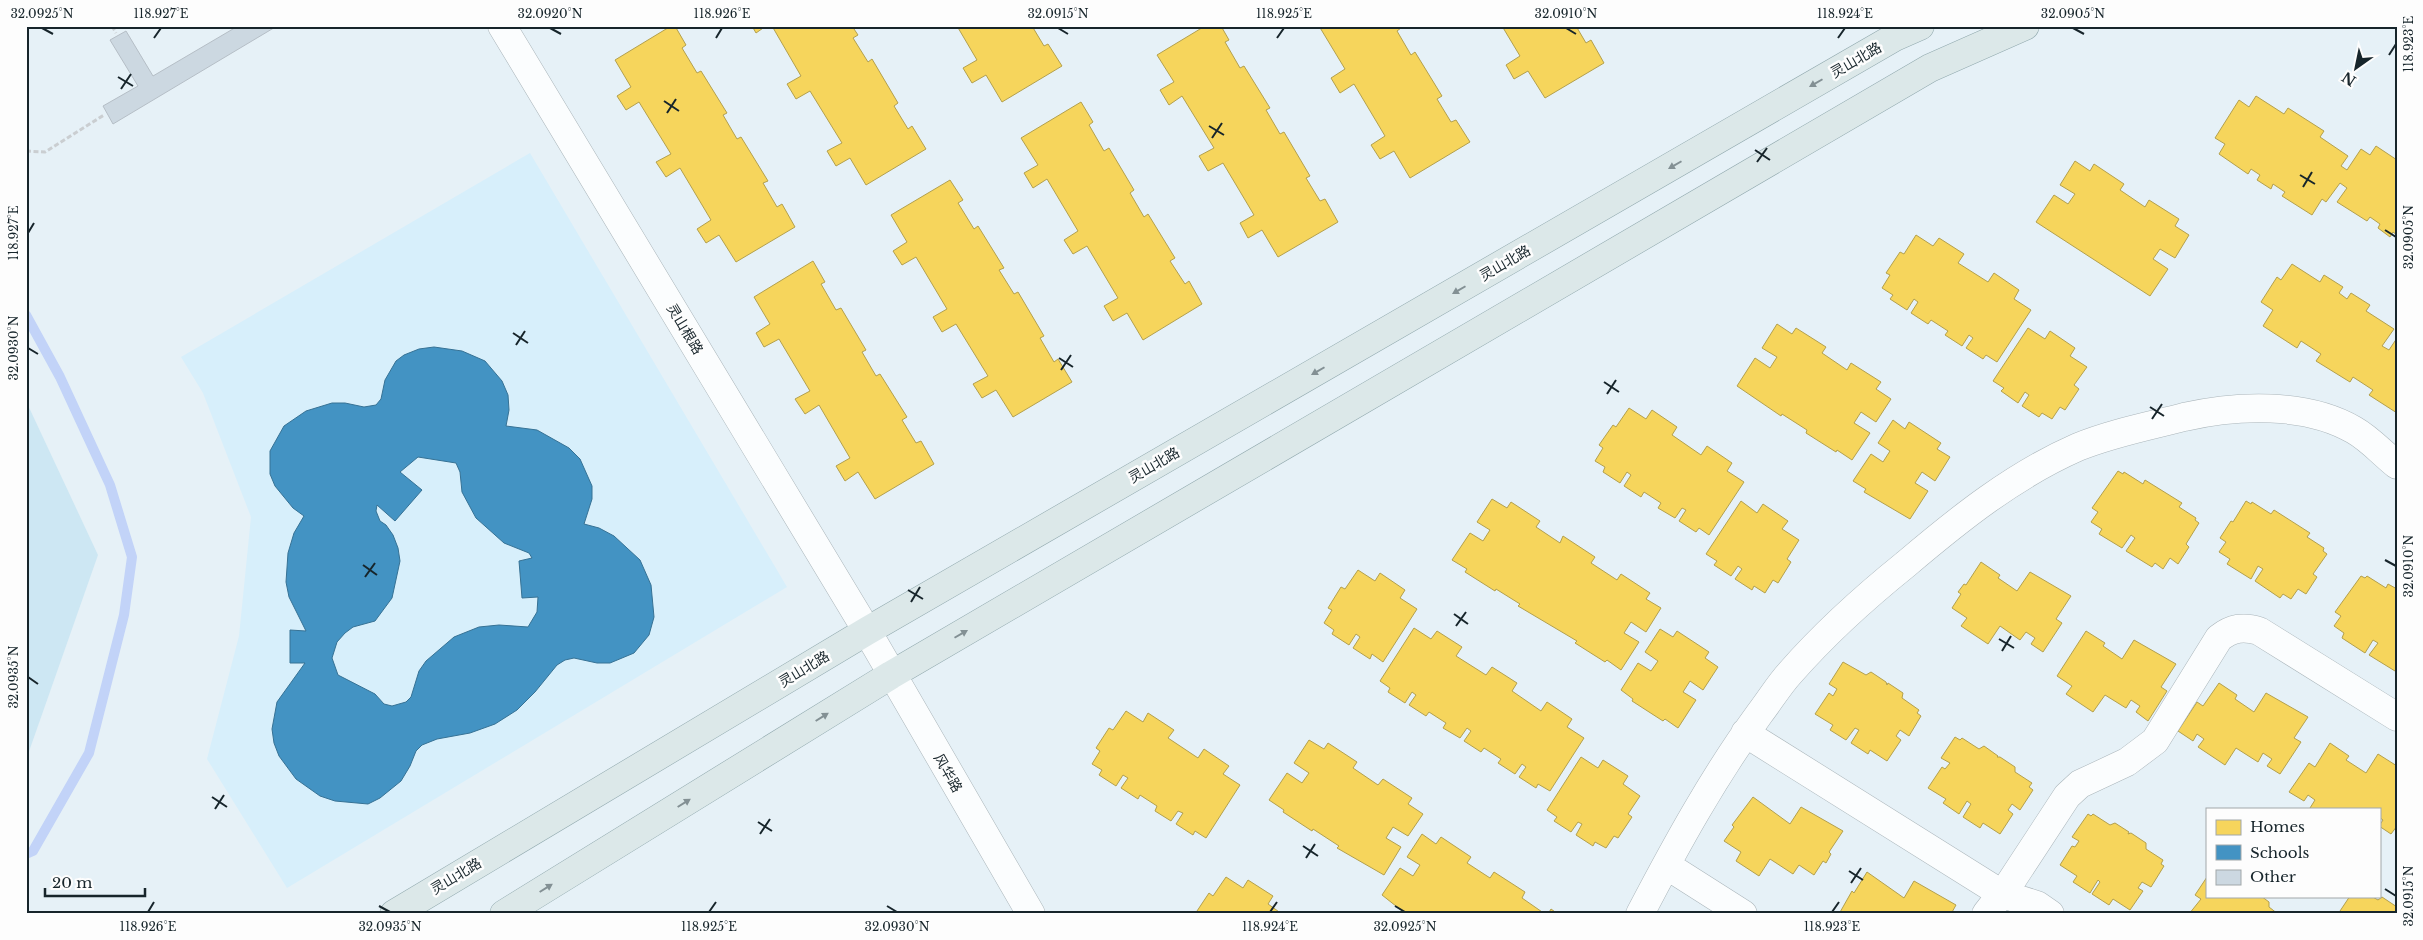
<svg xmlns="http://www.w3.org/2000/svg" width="2423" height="940" font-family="'Libre Baskerville','Noto Sans SC',serif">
<rect width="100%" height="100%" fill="#e6f1f7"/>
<path fill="#d7effb" d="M 530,153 L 787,587 L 287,888 L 207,759 L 239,636 L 251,517 L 203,393 L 181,357 Z"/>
<path fill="#cde7f3" d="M 26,401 L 98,555 L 26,760 Z"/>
<path fill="#f6d55c" stroke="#b3a04d" d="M 671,26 L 675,26 L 686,45 L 682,48 L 697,73 L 701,71 L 727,113 L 723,115 L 737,139 L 741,137 L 768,181 L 763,183 L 777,207 L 782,204 L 795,227 L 736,262 L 719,235 L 706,243 L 697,229 L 711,220 L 680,168 L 666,177 L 656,162 L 671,154 L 639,102 L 626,110 L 617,96 L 631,87 L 615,60 Z
M 752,26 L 766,26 L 756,33 Z
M 772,26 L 852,26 L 858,35 L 853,38 L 868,62 L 872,59 L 898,103 L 894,106 L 908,129 L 912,126 L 926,149 L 866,185 L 850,158 L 836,166 L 827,151 L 842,143 L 810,91 L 796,99 L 787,84 L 801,76 Z
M 957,26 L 1032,26 L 1044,46 L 1048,44 L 1062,66 L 1002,102 L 986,75 L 972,83 L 963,68 L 977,60 Z
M 1205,26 L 1221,26 L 1229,40 L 1225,42 L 1240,68 L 1244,66 L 1270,108 L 1266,110 L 1280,134 L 1284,132 L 1310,176 L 1306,178 L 1320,201 L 1325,199 L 1338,222 L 1278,257 L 1262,230 L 1248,238 L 1240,223 L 1254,215 L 1223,163 L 1208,171 L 1199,156 L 1214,148 L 1182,96 L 1169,105 L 1160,90 L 1174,82 L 1157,55 Z
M 1319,26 L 1400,26 L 1401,28 L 1397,31 L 1411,55 L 1415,52 L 1442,96 L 1437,99 L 1451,122 L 1456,120 L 1470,142 L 1410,178 L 1394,151 L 1380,159 L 1371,145 L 1385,136 L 1354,84 L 1340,93 L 1331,78 L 1345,69 Z
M 1502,26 L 1576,26 L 1586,43 L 1591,40 L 1604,63 L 1545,98 L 1528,71 L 1514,79 L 1506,65 L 1520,56 Z
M 2256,96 L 2284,114 L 2288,108 L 2324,131 L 2320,137 L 2348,156 L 2341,166 L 2347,170 L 2361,149 L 2370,155 L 2376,146 L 2397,160 L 2397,235 L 2393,232 L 2390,237 L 2378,228 L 2380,224 L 2370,217 L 2367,221 L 2337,202 L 2347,188 L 2340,183 L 2326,202 L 2322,199 L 2312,215 L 2282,196 L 2285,192 L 2273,184 L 2271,189 L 2257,180 L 2260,175 L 2251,169 L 2248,174 L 2219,154 L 2225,144 L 2215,138 L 2239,100 L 2249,107 Z
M 1081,102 L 1093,122 L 1089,125 L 1104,151 L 1109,148 L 1134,190 L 1130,193 L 1144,217 L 1148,214 L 1175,258 L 1170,261 L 1185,284 L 1189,281 L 1202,304 L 1143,340 L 1127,313 L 1113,321 L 1104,306 L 1118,298 L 1087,246 L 1073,254 L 1064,240 L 1078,231 L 1047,179 L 1033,188 L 1024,173 L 1038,165 L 1021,138 Z
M 2075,161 L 2090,171 L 2094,164 L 2124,184 L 2120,190 L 2145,207 L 2149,200 L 2179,219 L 2175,226 L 2189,235 L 2175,258 L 2160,249 L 2153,259 L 2168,269 L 2150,296 L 2036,222 L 2054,195 L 2068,204 L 2075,194 L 2060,185 Z
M 950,180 L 963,200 L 958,203 L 974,229 L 978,226 L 1004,268 L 999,270 L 1014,294 L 1018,292 L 1044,336 L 1040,338 L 1054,362 L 1058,359 L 1072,382 L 1013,417 L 996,390 L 982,398 L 973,384 L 988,376 L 956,324 L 942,332 L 933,317 L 947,309 L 916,257 L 902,265 L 893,251 L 907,242 L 891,215 Z
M 1916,235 L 1933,246 L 1939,238 L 1964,254 L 1958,263 L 1988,282 L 1994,273 L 2019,290 L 2014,299 L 2031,310 L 1997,362 L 1986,355 L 1983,359 L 1966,348 L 1973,338 L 1969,335 L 1962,346 L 1945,335 L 1948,331 L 1931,320 L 1928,324 L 1911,313 L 1918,302 L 1914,299 L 1907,310 L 1890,299 L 1893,295 L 1882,288 L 1890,275 L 1886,273 L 1900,252 L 1904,254 Z
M 813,261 L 825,282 L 821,284 L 836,310 L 841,308 L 866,350 L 862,352 L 876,376 L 880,374 L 907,417 L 902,420 L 916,443 L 921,441 L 934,464 L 875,499 L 858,472 L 845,481 L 836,466 L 850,458 L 819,405 L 805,414 L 795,399 L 810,391 L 779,339 L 764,347 L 756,333 L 770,324 L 754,297 Z
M 2292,264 L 2320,282 L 2324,275 L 2343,287 L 2339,293 L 2347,299 L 2351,293 L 2370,305 L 2366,311 L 2394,329 L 2382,346 L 2389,350 L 2397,338 L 2397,413 L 2369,395 L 2373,390 L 2353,377 L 2350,382 L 2316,361 L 2321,354 L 2301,341 L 2297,348 L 2263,326 L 2273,310 L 2261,302 L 2277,277 L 2281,280 Z
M 1777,324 L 1792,334 L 1796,328 L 1826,347 L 1822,353 L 1847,370 L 1851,363 L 1881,382 L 1876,389 L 1891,399 L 1876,422 L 1861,412 L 1854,423 L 1870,433 L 1852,460 L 1837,450 L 1836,452 L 1806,433 L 1807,430 L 1782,414 L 1781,416 L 1737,386 L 1755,358 L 1770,368 L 1777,357 L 1762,348 Z
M 2028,328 L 2045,339 L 2050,331 L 2075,348 L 2070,356 L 2087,367 L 2074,385 L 2079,389 L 2065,410 L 2060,407 L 2052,419 L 2042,413 L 2039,417 L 2022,406 L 2029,395 L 2025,392 L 2018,403 L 2001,391 L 2004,388 L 1993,381 Z
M 1629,408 L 1646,419 L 1652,410 L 1677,427 L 1672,435 L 1701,455 L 1707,446 L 1732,463 L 1727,471 L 1744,482 L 1709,535 L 1699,528 L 1696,532 L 1679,521 L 1686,510 L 1682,508 L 1675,518 L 1658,508 L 1661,503 L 1644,492 L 1641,497 L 1624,486 L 1631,475 L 1627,472 L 1620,483 L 1603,472 L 1605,467 L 1595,461 L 1603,448 L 1599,445 L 1613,425 L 1616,427 Z
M 1893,420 L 1905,429 L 1909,422 L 1941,443 L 1937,449 L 1950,457 L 1935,481 L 1922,472 L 1915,483 L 1928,491 L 1910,519 L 1864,492 L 1866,489 L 1853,481 L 1871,454 L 1883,462 L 1890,451 L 1878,443 Z
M 2118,471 L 2123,474 L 2124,472 L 2143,484 L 2145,480 L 2182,503 L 2179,507 L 2196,518 L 2195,520 L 2199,523 L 2186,544 L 2189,547 L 2178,564 L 2170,558 L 2163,569 L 2155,563 L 2152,567 L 2126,551 L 2135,538 L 2131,535 L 2122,548 L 2099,534 L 2102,529 L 2091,522 L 2098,512 L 2092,508 Z
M 1492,499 L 1507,508 L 1511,502 L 1540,521 L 1536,527 L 1560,543 L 1563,536 L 1595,557 L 1591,563 L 1617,580 L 1621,574 L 1650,593 L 1646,599 L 1661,608 L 1646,632 L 1631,622 L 1624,633 L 1639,642 L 1621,670 L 1607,660 L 1605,662 L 1575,643 L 1577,641 L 1518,606 L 1520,604 L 1496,589 L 1495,591 L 1465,572 L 1467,569 L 1452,560 L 1470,533 L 1483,541 L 1490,530 L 1477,522 Z
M 1741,501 L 1757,513 L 1763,504 L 1788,521 L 1782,529 L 1799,540 L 1787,559 L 1791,562 L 1778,583 L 1773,580 L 1765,593 L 1754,586 L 1752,590 L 1735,579 L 1742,569 L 1738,566 L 1731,576 L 1714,565 L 1717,561 L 1706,554 Z
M 2246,501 L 2251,504 L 2252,502 L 2271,514 L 2274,510 L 2310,533 L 2307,537 L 2324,548 L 2323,551 L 2327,554 L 2313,574 L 2317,577 L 2306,594 L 2298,589 L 2291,599 L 2283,594 L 2280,598 L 2255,581 L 2263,569 L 2258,566 L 2251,579 L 2227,564 L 2230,559 L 2219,552 L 2226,542 L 2220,538 L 2231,521 L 2233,522 Z
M 1981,562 L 2000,575 L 1998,578 L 2017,591 L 2030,572 L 2071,596 L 2056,619 L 2062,623 L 2043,652 L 2031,644 L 2035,638 L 2026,632 L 2020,640 L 2000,626 L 1988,644 L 1961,626 L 1967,618 L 1952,608 L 1961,594 L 1958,592 L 1964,584 L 1966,585 Z
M 1358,570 L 1375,581 L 1380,573 L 1405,590 L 1400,598 L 1417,609 L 1383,662 L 1372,654 L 1370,659 L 1353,648 L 1360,637 L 1356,634 L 1349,645 L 1332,634 L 1334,630 L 1324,623 L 1332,610 L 1328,608 L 1341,587 L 1345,589 Z
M 2361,576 L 2365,578 L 2367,576 L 2386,588 L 2388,584 L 2397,589 L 2397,668 L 2395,671 L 2369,655 L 2378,643 L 2373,640 L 2365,653 L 2342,638 L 2344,633 L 2334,626 L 2341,616 L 2335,612 Z
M 1414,628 L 1431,639 L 1437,631 L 1462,647 L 1456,656 L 1486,675 L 1492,667 L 1517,683 L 1512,691 L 1541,711 L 1547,702 L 1572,719 L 1567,727 L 1584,738 L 1550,791 L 1538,784 L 1536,788 L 1519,777 L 1526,767 L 1522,764 L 1515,774 L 1498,763 L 1501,759 L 1484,748 L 1481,752 L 1464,741 L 1471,731 L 1467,728 L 1460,738 L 1443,728 L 1446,723 L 1429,712 L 1426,716 L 1409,705 L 1416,695 L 1412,692 L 1405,703 L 1388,692 L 1390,688 L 1380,681 Z
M 1660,629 L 1673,637 L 1677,631 L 1709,652 L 1705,658 L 1718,667 L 1703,690 L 1690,681 L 1683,692 L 1696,700 L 1678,728 L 1665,719 L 1663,721 L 1632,701 L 1633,699 L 1621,690 L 1638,663 L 1651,671 L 1658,661 L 1645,652 Z
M 2086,631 L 2105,643 L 2103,646 L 2122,659 L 2134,640 L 2176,664 L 2161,687 L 2167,691 L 2148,721 L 2136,712 L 2140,706 L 2131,700 L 2126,708 L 2105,695 L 2093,712 L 2066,694 L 2072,686 L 2057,676 Z
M 1843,662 L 1866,675 L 1871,672 L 1886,682 L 1887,685 L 1888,683 L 1903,693 L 1902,698 L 1919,710 L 1917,713 L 1921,716 L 1909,736 L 1900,730 L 1896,736 L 1901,740 L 1887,761 L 1870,750 L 1868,754 L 1851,743 L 1859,730 L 1855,728 L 1846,740 L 1830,730 L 1833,725 L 1815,714 L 1829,693 L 1833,696 L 1837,689 L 1829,684 Z
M 2219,683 L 2237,695 L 2235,699 L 2254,712 L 2266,693 L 2308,717 L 2294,738 L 2301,742 L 2280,774 L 2267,766 L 2272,759 L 2263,753 L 2258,762 L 2236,748 L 2225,765 L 2198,747 L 2204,739 L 2197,734 L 2193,741 L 2178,731 L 2197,702 L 2203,706 Z
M 1126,711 L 1143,722 L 1148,713 L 1174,730 L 1168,738 L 1198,758 L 1204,749 L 1229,766 L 1223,774 L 1240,785 L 1206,838 L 1195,831 L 1193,835 L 1176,824 L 1183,813 L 1178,811 L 1171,821 L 1155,811 L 1157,806 L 1140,795 L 1138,799 L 1121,788 L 1128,778 L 1123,775 L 1116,786 L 1099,775 L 1102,770 L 1092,764 L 1100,751 L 1096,748 L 1109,728 L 1113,730 Z
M 1955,737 L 1960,740 L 1962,738 L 1979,749 L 1984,746 L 1998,756 L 1997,757 L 2000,757 L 2015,767 L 2015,772 L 2032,783 L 2029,787 L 2033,790 L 2020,810 L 2012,804 L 2008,810 L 2013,814 L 2000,834 L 1983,823 L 1980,828 L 1963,817 L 1971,804 L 1967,801 L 1959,814 L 1943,803 L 1946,799 L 1928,788 L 1942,767 L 1945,769 L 1950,763 L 1941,758 Z
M 1309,740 L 1324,749 L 1328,743 L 1357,762 L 1353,768 L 1378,785 L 1383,779 L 1412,798 L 1408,804 L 1423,814 L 1408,836 L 1393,827 L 1386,838 L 1401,847 L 1384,875 L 1337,848 L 1339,846 L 1313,829 L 1312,831 L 1283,812 L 1284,810 L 1269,800 L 1287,773 L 1302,783 L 1309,773 L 1294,763 Z
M 2330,743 L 2349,756 L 2346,760 L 2366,773 L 2378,754 L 2397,766 L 2397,826 L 2391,834 L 2379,826 L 2383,820 L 2379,817 L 2379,809 L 2312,809 L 2310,808 L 2315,800 L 2308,795 L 2304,801 L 2289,792 L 2309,763 L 2315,767 Z
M 1581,757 L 1598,768 L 1603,760 L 1628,776 L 1623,784 L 1640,796 L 1628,814 L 1632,817 L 1618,838 L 1614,836 L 1606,848 L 1595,842 L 1593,846 L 1576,835 L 1582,824 L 1578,822 L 1571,832 L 1554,821 L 1557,817 L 1547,810 Z
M 1753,797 L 1790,824 L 1801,807 L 1843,831 L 1829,852 L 1831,854 L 1826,863 L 1823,861 L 1814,875 L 1799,865 L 1793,874 L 1770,859 L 1759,876 L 1736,861 L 1741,852 L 1724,841 L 1734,827 L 1732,825 Z
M 2088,814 L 2091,816 L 2093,814 L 2110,825 L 2115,823 L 2129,832 L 2128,834 L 2131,833 L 2146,843 L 2146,849 L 2163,860 L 2161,864 L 2164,866 L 2151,887 L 2142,882 L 2138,888 L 2143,891 L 2130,910 L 2113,899 L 2109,905 L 2092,894 L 2100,882 L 2098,880 L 2090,893 L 2073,882 L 2077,876 L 2060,865 L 2072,846 L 2075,847 L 2079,841 L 2072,837 Z
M 1422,834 L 1436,844 L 1441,837 L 1471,857 L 1467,863 L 1490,878 L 1494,872 L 1525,892 L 1522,898 L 1545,914 L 1406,914 L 1382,895 L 1400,868 L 1413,876 L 1420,865 L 1407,857 Z
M 1867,872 L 1904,898 L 1914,881 L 1956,905 L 1951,914 L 1839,914 L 1852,891 L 1854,893 Z
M 1226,877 L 1243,888 L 1248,880 L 1273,896 L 1268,904 L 1282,914 L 1195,914 L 1209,893 L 1213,896 Z
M 2207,877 L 2207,896 L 2261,896 L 2269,902 L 2269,907 L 2278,914 L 2189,914 L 2201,899 L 2195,895 Z
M 2350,896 L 2371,896 L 2378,900 L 2382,897 L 2397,907 L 2397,914 L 2343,914 L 2340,911 Z
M 1551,909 L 1558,914 L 1548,914 Z"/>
<path fill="#4393c3" stroke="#367295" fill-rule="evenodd" d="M 434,347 L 462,351 L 485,361 L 502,381 L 508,395 L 509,410 L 506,426 L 537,430 L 569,448 L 580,459 L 592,486 L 592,499 L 584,524 L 599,528 L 614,536 L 640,560 L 651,585 L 654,617 L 649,635 L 634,653 L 610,663 L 597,663 L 574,658 L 565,660 L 557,665 L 535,692 L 517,710 L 495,724 L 470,733 L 437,739 L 422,745 L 416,751 L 410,766 L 401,781 L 380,798 L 368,804 L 335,801 L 320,796 L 296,779 L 279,756 L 274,743 L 272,729 L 277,702 L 305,663 L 290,663 L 290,630 L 306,631 L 289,597 L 286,582 L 288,553 L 294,533 L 304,516 L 293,508 L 275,486 L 270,474 L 270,451 L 284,426 L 306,411 L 332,403 L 345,403 L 364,407 L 376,405 L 381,399 L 385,380 L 396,361 L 404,355 L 419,349 ZM 418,457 L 456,463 L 460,472 L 462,492 L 476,518 L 504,543 L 529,553 L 532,558 L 519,561 L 522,598 L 538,597 L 537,612 L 528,627 L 499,625 L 479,627 L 454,637 L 426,661 L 419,671 L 411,697 L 406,702 L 392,706 L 384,704 L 375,694 L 338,675 L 332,658 L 337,642 L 345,633 L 353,627 L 375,621 L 392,598 L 400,561 L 398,548 L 393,535 L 386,525 L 380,521 L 376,511 L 377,505 L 395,521 L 422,490 L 400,472 Z"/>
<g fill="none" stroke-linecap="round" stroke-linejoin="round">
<path stroke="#c2d3f8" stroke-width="10" d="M 26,315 L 60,377 L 110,485 L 132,557 L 124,615 L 89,753 L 33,851 L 26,854"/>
</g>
<path fill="#ccd8e1" stroke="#b5bec6" d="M 238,26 L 277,26 L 113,124 L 103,106 L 138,86 L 110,40 L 126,31 L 153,76 Z"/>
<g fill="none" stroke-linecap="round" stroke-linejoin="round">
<g stroke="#aab5ba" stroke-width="29">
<path id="minor" d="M 502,26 L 867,631 L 1031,914
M 1745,733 L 2002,894 L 2037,905 L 2050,914
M 1666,865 L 1743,914
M 1640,914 C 1676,845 1714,776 1760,713 C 1770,700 1779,685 1790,673 C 1825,633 1865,597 1906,564 C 1959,519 2014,475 2078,447 C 2112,433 2149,426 2184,417 C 2237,405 2306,402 2354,430 C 2370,439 2383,454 2397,465
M 1986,914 L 2010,883 L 2067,796 L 2080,784 L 2127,762 L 2155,741 L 2219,638 C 2232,628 2243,626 2259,631 L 2397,717"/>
</g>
<g stroke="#90a8ad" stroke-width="29">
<path id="major" d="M 394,914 L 867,631 L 1895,37 L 1920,26
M 504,914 L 891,675 L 1930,68 L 2025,26"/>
</g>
<path stroke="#caced1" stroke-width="3" stroke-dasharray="5 2.5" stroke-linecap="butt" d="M 112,26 L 116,33
M 26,151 L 45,152 L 104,115"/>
<use href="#minor" stroke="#fbfdfe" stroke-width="28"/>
<use href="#major" stroke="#dce8e9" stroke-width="28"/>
</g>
<defs><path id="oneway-solid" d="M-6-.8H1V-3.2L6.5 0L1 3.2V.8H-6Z" transform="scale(1.25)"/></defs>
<g fill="#839094">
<use href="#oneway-solid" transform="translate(1816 83) rotate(150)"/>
<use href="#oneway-solid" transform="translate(1675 165) rotate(150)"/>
<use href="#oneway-solid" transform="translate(1459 290) rotate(150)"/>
<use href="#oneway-solid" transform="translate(1318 371) rotate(150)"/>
<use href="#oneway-solid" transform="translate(961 634) rotate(-30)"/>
<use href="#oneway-solid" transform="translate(822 717) rotate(-32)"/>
<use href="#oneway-solid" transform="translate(684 803) rotate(-32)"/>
<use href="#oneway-solid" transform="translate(546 888) rotate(-32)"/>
</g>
<path fill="none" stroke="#17252b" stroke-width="2" d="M 42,28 L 53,34M 550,28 L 561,34M 1058,28 L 1068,34M 1566,28 L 1576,34M 2073,28 L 2084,34M 154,38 L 161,28M 716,38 L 722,28M 1277,38 L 1284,28M 1838,38 L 1845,28M 2389,55 L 2396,44M 118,77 L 133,86M 121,89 L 131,74M 664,101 L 679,111M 667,113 L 676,99M 1209,126 L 1224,135M 1212,138 L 1222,123M 1755,150 L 1770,160M 1757,162 L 1767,148M 2300,175 L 2315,184M 2303,187 L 2312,172M 2385,230 L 2396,237M 28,233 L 34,223M 513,333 L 528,343M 516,345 L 525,331M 28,348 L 38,354M 1059,358 L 1073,367M 1061,370 L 1071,355M 1604,382 L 1619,392M 1607,394 L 1616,380M 2150,407 L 2164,416M 2152,419 L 2162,404M 2385,560 L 2396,566M 363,565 L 377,575M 365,577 L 375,563M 908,590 L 923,599M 911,602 L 920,587M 1454,614 L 1468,624M 1456,626 L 1466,612M 1999,639 L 2014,648M 2002,651 L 2011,636M 28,677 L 38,684M 212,797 L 227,807M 215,809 L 224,795M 758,822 L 772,831M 760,834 L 770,819M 1303,846 L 1318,856M 1306,858 L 1315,844M 1849,871 L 1863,880M 1851,883 L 1861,868M 2385,889 L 2396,896M 379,906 L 390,912M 887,906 L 897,912M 1395,906 L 1405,912M 148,912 L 154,902M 709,912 L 716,902M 1270,912 L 1277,902M 1832,912 L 1839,902"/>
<g text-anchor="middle" stroke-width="5" stroke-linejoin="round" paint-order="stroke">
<g font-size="14" fill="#17252b" stroke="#fdfdfd">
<text transform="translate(1856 60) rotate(-30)" y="5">灵山北路</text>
<text transform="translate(1505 263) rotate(-30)" y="5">灵山北路</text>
<text transform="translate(685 329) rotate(59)" y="5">灵山根路</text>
<text transform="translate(1154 465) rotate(-30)" y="5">灵山北路</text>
<text transform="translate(804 669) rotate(-31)" y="5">灵山北路</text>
<text transform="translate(948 773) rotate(60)" y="5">风华路</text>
<text transform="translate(456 876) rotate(-31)" y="5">灵山北路</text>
</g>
</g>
<rect width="2423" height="940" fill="none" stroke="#fdfdfd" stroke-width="55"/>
<rect x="2206" y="808" width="175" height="90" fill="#fdfdfd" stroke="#a1a7a9"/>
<rect x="2216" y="820" width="25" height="15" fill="#f6d55c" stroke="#a1a7a9"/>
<text x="2250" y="832" font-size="15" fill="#17252b">Homes</text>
<rect x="2216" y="845" width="25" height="15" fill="#4393c3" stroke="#a1a7a9"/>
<text x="2250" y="858" font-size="15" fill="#17252b">Schools</text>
<rect x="2216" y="870" width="25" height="15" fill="#ccd8e1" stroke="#a1a7a9"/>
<text x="2250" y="882" font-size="15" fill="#17252b">Other</text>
<g transform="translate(2356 68) rotate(213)" stroke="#fdfdfd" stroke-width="4" paint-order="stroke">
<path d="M0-4L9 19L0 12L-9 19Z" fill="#17252b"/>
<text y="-8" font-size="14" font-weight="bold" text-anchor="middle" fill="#17252b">N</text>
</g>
<path d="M45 888v8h100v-8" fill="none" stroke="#17252b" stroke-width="2.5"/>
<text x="52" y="888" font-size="15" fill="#17252b" stroke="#fdfdfd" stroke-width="4" paint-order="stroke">20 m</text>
<rect x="28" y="28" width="2368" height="884" fill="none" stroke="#17252b" stroke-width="2"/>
<g font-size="12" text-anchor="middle" fill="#17252b">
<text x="42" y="18">32.0925°N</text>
<text x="161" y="18">118.927°E</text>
<text x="550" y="18">32.0920°N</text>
<text x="722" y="18">118.926°E</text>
<text x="1058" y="18">32.0915°N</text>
<text x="1284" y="18">118.925°E</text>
<text x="1566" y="18">32.0910°N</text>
<text x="1845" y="18">118.924°E</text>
<text x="2073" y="18">32.0905°N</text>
<text transform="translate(2409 44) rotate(-90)" y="4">118.923°E</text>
<text transform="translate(14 233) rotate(-90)" y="4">118.927°E</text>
<text transform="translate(2409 237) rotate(-90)" y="4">32.0905°N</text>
<text transform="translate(14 348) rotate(-90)" y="4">32.0930°N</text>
<text transform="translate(2409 566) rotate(-90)" y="4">32.0910°N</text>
<text transform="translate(14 677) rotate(-90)" y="4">32.0935°N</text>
<text transform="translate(2409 896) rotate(-90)" y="4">32.0915°N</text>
<text x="148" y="931">118.926°E</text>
<text x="390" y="931">32.0935°N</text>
<text x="709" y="931">118.925°E</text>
<text x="897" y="931">32.0930°N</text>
<text x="1270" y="931">118.924°E</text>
<text x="1405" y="931">32.0925°N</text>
<text x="1832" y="931">118.923°E</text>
</g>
</svg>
